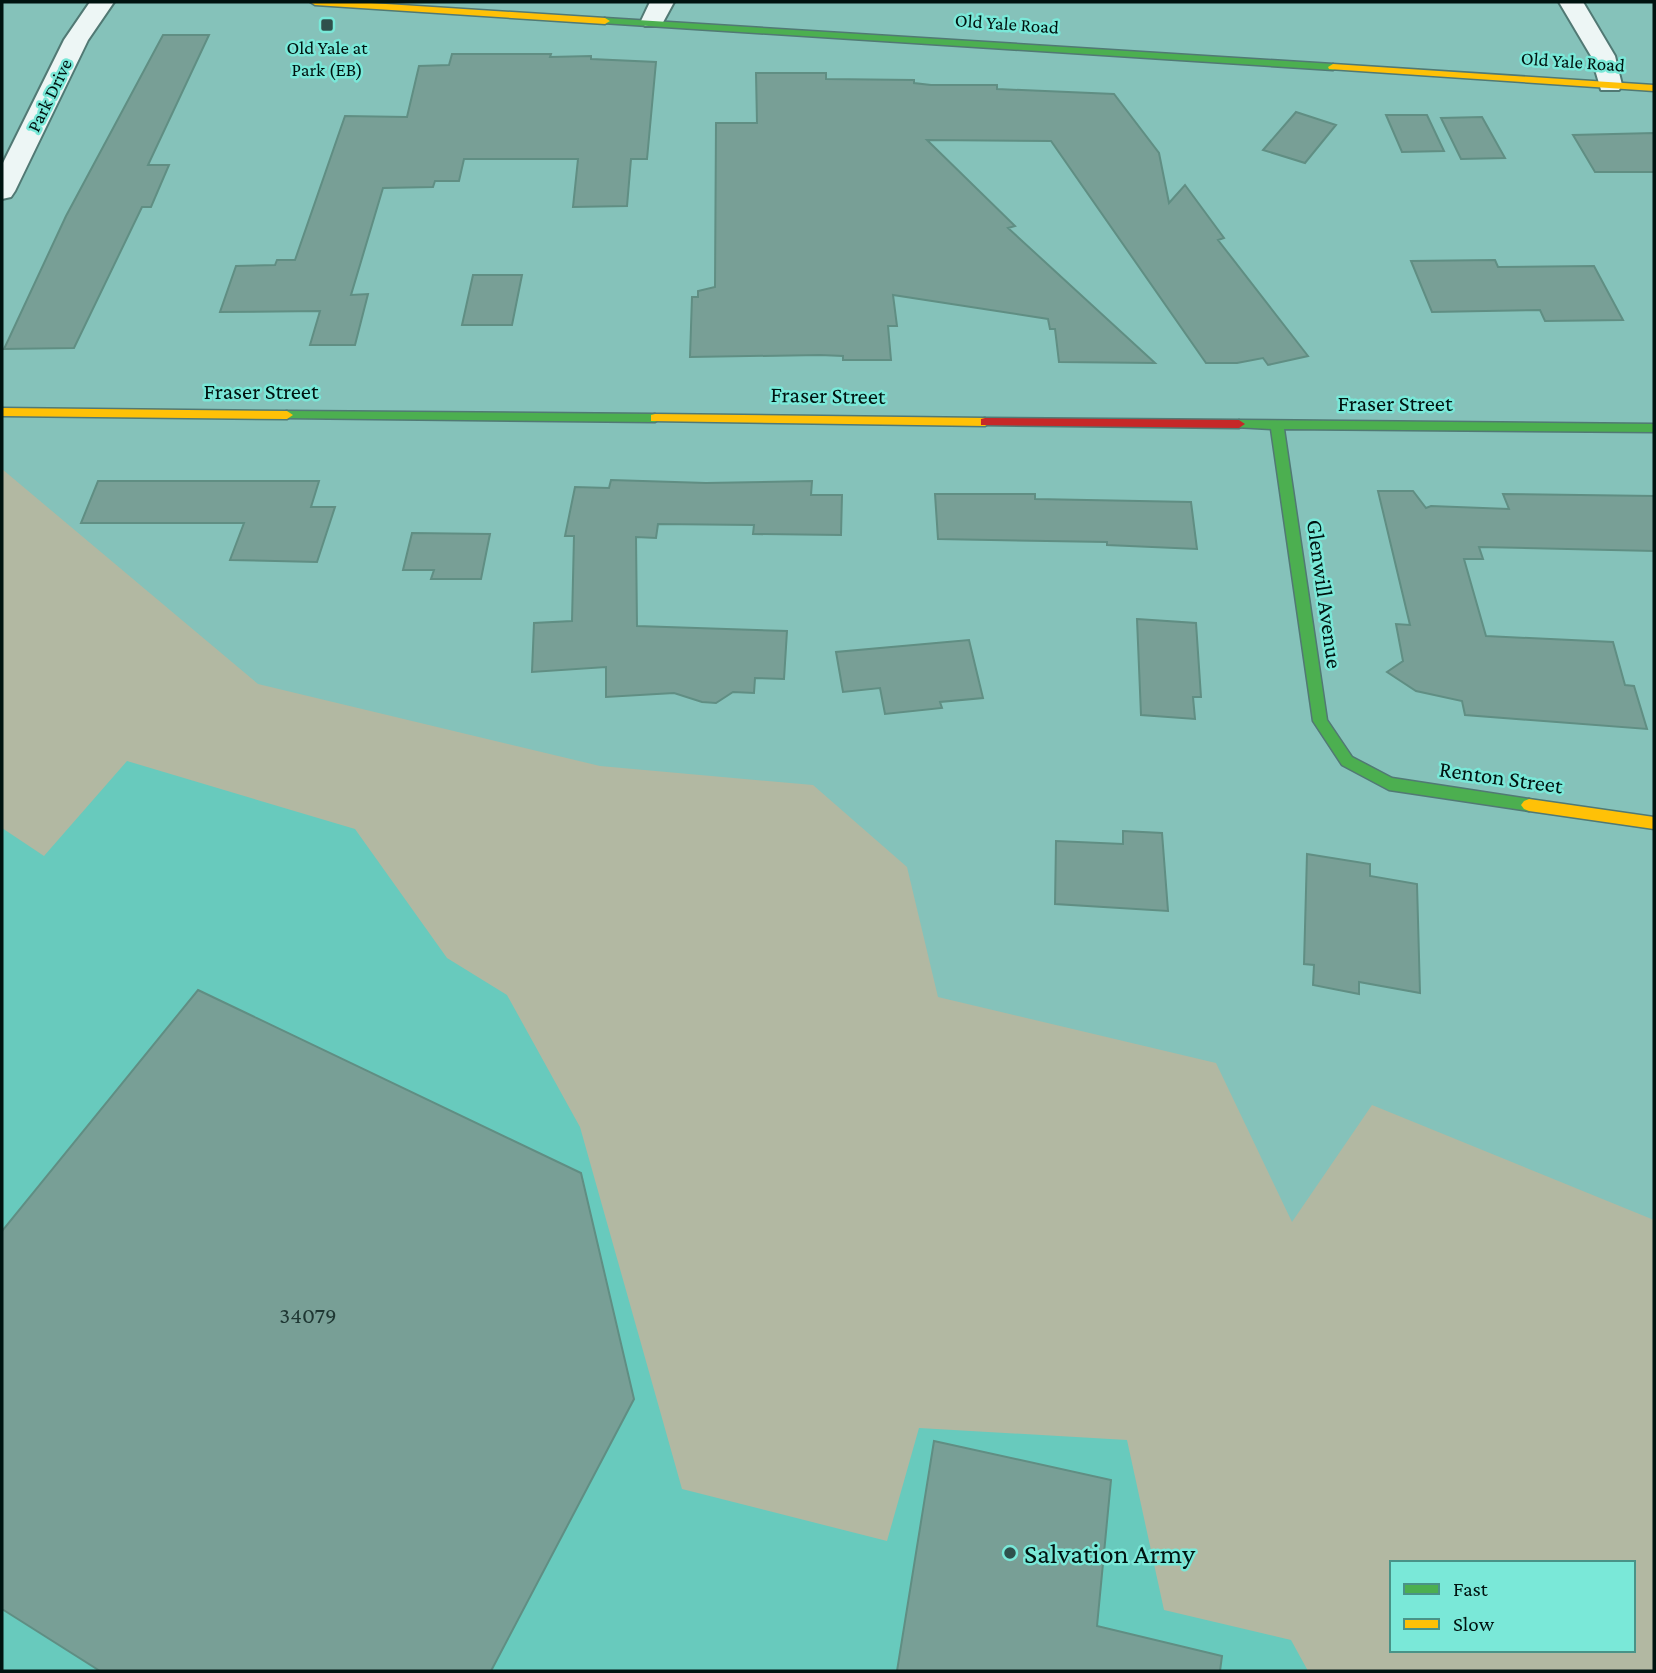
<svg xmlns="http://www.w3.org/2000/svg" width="1656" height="1673" font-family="'Crimson Pro',serif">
<rect width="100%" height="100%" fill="#85c2ba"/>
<path fill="#68cabd" d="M 2,568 L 1252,1347 L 1380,1671 L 2,1671 Z"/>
<path fill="#b2b8a2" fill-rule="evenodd" d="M 2,469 L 258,684 L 600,766 L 813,785 L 907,867 L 938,997 L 1216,1063 L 1292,1222 L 1372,1105 L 1654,1220 L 1654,1671 L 1308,1671 L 1291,1640 L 1164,1610 L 1127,1440 L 919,1428 L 887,1541 L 682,1489 L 580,1127 L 507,995 L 447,958 L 355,829 L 127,761 L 44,856 L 2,828 ZM 1392,1563 L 1633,1563 L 1633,1650 L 1392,1650 Z"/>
<path fill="#789f96" stroke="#608e83" stroke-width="2" d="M 163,35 L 209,35 L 148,165 L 169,165 L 151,207 L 142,207 L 74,348 L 4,349 L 66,216 Z
M 452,54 L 551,54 L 550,57 L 591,56 L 591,59 L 656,62 L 647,159 L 631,159 L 627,206 L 573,207 L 578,159 L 464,159 L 459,181 L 435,181 L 433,187 L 383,188 L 351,295 L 368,294 L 355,345 L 310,345 L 320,311 L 220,312 L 236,266 L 275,265 L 277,260 L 295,260 L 345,116 L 407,117 L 419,66 L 449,65 Z
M 756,73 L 826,73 L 826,79 L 914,80 L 914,83 L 931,85 L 997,85 L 997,89 L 1114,94 L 1159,153 L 1169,203 L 1185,185 L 1224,238 L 1218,240 L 1308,356 L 1268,365 L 1263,358 L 1237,363 L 1206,363 L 1051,141 L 927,140 L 1015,226 L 1008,228 L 1155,363 L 1059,362 L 1055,329 L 1050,329 L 1048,319 L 893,295 L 897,326 L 888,326 L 891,360 L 843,360 L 843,356 L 820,355 L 690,357 L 692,297 L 698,297 L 698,291 L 715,287 L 716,123 L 757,123 Z
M 1296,112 L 1336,125 L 1305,163 L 1263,150 Z
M 1386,115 L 1427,115 L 1444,151 L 1402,152 Z
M 1482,117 L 1505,158 L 1461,159 L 1441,118 Z
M 1654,133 L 1654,172 L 1595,172 L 1573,135 Z
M 1495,260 L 1498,267 L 1594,266 L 1623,320 L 1545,321 L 1540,310 L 1432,312 L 1411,261 Z
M 473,275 L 522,275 L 512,325 L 462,325 Z
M 611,480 L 706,483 L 812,481 L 811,495 L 842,495 L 841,535 L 753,534 L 754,525 L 658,524 L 656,538 L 636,537 L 637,626 L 787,631 L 784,679 L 755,678 L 754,693 L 733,692 L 716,703 L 702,702 L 674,693 L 606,697 L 606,667 L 532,672 L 534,623 L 572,621 L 574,536 L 565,536 L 575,487 L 609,488 Z
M 98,481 L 319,481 L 311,507 L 335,507 L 317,562 L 230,560 L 244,523 L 81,523 Z
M 1378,491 L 1413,491 L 1426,508 L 1431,506 L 1509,509 L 1503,494 L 1654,496 L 1654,551 L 1479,547 L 1483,559 L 1464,559 L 1486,636 L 1613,642 L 1625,685 L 1634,686 L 1647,729 L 1465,715 L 1462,701 L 1416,691 L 1387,672 L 1403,661 L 1396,624 L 1410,625 Z
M 935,494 L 1035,494 L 1035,499 L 1191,502 L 1197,549 L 1107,545 L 1107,542 L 938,539 Z
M 412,533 L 490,534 L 481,579 L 431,579 L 434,570 L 403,570 Z
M 1137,619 L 1196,623 L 1201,697 L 1193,697 L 1195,719 L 1141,715 Z
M 969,640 L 983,698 L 940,702 L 942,708 L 885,714 L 880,688 L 843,692 L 836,652 Z
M 1123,831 L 1162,833 L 1168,911 L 1055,904 L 1056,841 L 1123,844 Z
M 1307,854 L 1370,864 L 1370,876 L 1417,884 L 1420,993 L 1359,982 L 1359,994 L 1313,985 L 1314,965 L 1304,964 Z
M 198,990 L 581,1173 L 634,1399 L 491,1671 L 100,1671 L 2,1609 L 2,1231 Z
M 934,1441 L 1111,1480 L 1097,1626 L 1222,1656 L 1220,1671 L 897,1671 Z"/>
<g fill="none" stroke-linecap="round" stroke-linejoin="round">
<g stroke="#517974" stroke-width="4">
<path id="street" d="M 90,2 L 114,2 L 88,40 L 15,191 L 11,197 L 2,199 L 2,165 L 64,40 Z
M 650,2 L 674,2 L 661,26 L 645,26 L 641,21 Z
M 1559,2 L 1583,2 L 1615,56 L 1622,85 L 1619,90 L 1601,90 L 1591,56 Z"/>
</g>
<g stroke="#517974" stroke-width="3">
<path id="fast" d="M 605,18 L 1333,64 L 1338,67 L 1333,70 L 602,23 L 602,19 Z
M 287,411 L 655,414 L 661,418 L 655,422 L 283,418 L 283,412 Z
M 1239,420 L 1654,424 L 1654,432 L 1284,429 L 1327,720 L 1352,757 L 1392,778 L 1529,799 L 1534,801 L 1537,805 L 1534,809 L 1529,811 L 1389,790 L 1342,765 L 1313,721 L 1271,429 L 1235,427 L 1233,424 Z"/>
</g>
<g stroke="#517974" stroke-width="3">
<path id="slow" d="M 310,2 L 355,2 L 605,18 L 610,21 L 605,24 L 315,5 Z
M 1333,64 L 1654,85 L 1654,91 L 1329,69 L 1328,67 Z
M 2,408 L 287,411 L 293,415 L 287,419 L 2,416 Z
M 655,414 L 985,418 L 991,422 L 985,426 L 651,421 L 651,415 Z
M 1529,799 L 1654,817 L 1654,829 L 1529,811 L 1524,809 L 1521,805 L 1524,801 Z"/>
</g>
<g stroke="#517974" stroke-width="3">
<path id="jam" d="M 985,418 L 1239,420 L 1245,424 L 1239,428 L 981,425 L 981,419 Z"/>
</g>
<use href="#street" fill="#edf6f5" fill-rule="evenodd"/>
<use href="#fast" fill="#4caf50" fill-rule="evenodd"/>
<use href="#slow" fill="#ffc107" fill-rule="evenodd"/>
<use href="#jam" fill="#c62828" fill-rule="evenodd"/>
</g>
<g fill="#2f504c" stroke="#7ae8d8" stroke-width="2.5">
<rect x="320" y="18" width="14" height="14" rx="3.5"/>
<circle cx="1010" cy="1553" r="7"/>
</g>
<g text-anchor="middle" stroke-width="5" stroke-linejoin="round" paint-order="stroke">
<g font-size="19" fill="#001310" stroke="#7ae8d8">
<text transform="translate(1007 23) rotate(4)" y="7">Old Yale Road</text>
<text transform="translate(1573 61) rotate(4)" y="7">Old Yale Road</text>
<text transform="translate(49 95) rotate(-64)" y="7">Park Drive</text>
</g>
<g font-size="19" fill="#001310" stroke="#7ae8d8">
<text x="327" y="54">Old Yale at<tspan x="327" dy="22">Park (EB)</tspan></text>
</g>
<g font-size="23" fill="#001310" stroke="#7ae8d8">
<text x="261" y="399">Fraser Street</text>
<text transform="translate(828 395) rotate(1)" y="8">Fraser Street</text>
<text x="1395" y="411">Fraser Street</text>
<text transform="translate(1325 594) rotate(82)" y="8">Glenwill Avenue</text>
<text transform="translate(1501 777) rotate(8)" y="8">Renton Street</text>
</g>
<g font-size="23" fill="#1e3632">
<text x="308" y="1323">34079</text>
</g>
<g font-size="28" fill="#001310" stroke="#7ae8d8" text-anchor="start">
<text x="1024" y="1563">Salvation Army</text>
</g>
</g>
<rect width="1656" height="1673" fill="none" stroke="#001310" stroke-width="7"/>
<rect x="1390" y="1561" width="245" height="91" fill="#7ae8d8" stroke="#499388" stroke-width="2"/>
<rect x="1404" y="1584" width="35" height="10" fill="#4caf50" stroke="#499388" stroke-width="2"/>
<text x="1453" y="1596" font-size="21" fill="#001310">Fast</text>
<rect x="1404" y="1619" width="35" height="10" fill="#ffc107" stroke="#499388" stroke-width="2"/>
<text x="1453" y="1631" font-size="21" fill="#001310">Slow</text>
</svg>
